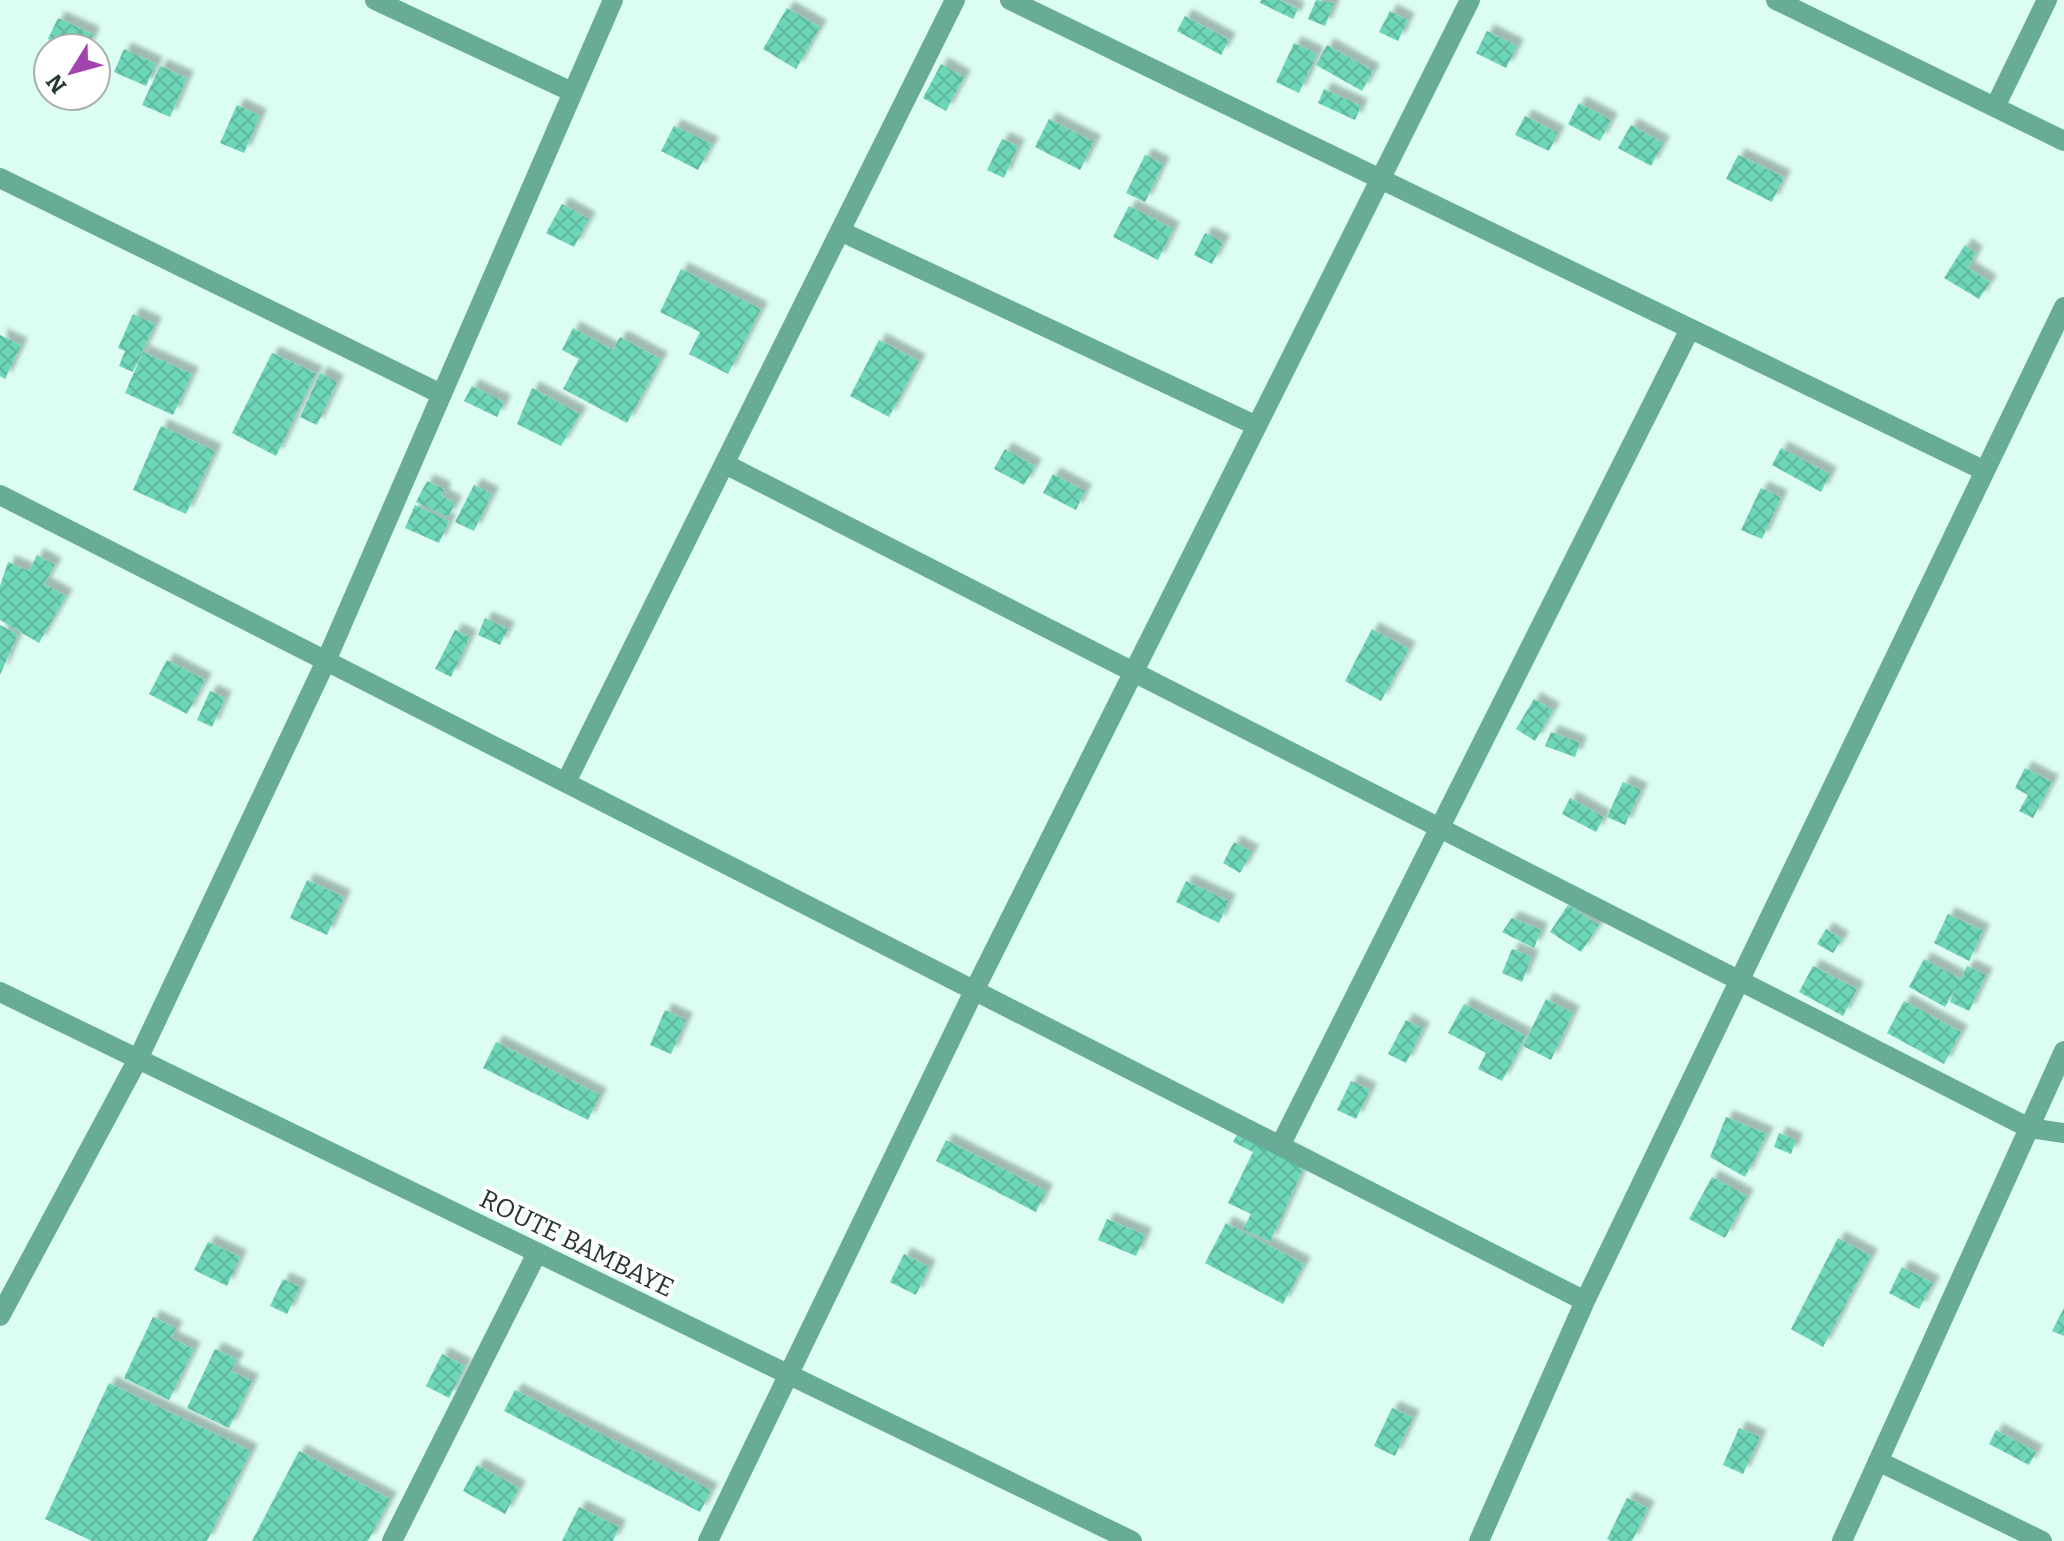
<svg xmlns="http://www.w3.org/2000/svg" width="2064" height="1541" font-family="Bitter,serif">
<defs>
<pattern id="building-cross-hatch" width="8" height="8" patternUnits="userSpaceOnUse" patternTransform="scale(2)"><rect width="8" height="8" fill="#6dd5b8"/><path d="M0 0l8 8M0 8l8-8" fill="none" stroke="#5eb79f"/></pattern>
<filter id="shadow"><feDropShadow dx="7" dy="-7" stdDeviation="2" flood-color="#0004"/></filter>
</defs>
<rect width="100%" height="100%" fill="#dcfef2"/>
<path fill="url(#building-cross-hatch)" filter="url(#shadow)" d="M 1261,0 L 1279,0 L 1298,9 L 1293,19 L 1260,3 Z
M 1316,0 L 1334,3 L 1325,26 L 1308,19 Z
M 787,8 L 820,27 L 796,69 L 763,49 Z
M 1390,11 L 1408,20 L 1398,41 L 1379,32 Z
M 1185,16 L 1229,40 L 1221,55 L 1177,31 Z
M 58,18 L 93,34 L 87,48 L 67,48 L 48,39 Z
M 1487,31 L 1517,46 L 1506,68 L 1476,53 Z
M 1294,43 L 1317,54 L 1299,93 L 1276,82 Z
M 1327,45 L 1373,71 L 1362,91 L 1316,65 Z
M 124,49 L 156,64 L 146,86 L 114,72 Z
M 941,64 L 964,77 L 946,111 L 923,98 Z
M 160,66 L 187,78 L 170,117 L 142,105 Z
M 1324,89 L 1361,106 L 1355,120 L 1318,103 Z
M 1579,103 L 1611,120 L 1600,141 L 1568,124 Z
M 237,105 L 260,116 L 244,153 L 220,143 Z
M 1525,116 L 1558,133 L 1549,151 L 1515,135 Z
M 1049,119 L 1094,142 L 1080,170 L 1035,147 Z
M 1631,125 L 1663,143 L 1651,166 L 1618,148 Z
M 674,126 L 712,144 L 698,170 L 661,151 Z
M 1002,139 L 1018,146 L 1004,178 L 987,170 Z
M 1145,155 L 1163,164 L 1145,202 L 1126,193 Z
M 1738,155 L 1784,177 L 1772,202 L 1726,179 Z
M 562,204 L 589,219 L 574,247 L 546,233 Z
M 1129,206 L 1173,229 L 1158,260 L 1113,237 Z
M 1205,233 L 1223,242 L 1212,264 L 1194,255 Z
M 1965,245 L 1976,253 L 1968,268 L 1990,282 L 1979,299 L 1944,278 Z
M 681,269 L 761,309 L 728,374 L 689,354 L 700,332 L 660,312 Z
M 133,314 L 155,324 L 133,372 L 119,366 L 125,351 L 118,348 Z
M 573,328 L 613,350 L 620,337 L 661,359 L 627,423 L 563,389 L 579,359 L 562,350 Z
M 0,335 L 21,345 L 5,379 L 0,376 Z
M 879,340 L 919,361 L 889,417 L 850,396 Z
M 143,352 L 192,374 L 173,415 L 125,393 Z
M 272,353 L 316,373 L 276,456 L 232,433 Z
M 320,373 L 337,382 L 317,425 L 300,417 Z
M 472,386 L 504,402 L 497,417 L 464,401 Z
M 532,388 L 580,414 L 561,446 L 517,424 Z
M 161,426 L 215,451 L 186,514 L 133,490 Z
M 1781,448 L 1830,474 L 1821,492 L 1772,465 Z
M 1005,449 L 1035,466 L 1024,485 L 994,469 Z
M 1053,474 L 1085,491 L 1076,510 L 1043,493 Z
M 427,481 L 444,489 L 442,496 L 455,503 L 448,517 L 416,502 Z
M 474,485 L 492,494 L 474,531 L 455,522 Z
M 1761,488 L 1781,497 L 1762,539 L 1741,530 Z
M 415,505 L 449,521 L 439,543 L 405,528 Z
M 37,555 L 55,565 L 44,584 L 66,596 L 39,643 L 0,620 L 0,586 L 8,562 L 29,571 Z
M 485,618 L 508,629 L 500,645 L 478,635 Z
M 0,625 L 18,634 L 0,675 Z
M 1372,629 L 1409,649 L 1381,701 L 1345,681 Z
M 455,630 L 470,637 L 451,677 L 435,669 Z
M 167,660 L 205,680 L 187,714 L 149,694 Z
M 210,691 L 225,698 L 212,727 L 197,720 Z
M 1534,699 L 1553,710 L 1535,741 L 1516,729 Z
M 1551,732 L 1580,743 L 1575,757 L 1545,746 Z
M 2025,768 L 2052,782 L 2033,818 L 2019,811 L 2028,795 L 2015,788 Z
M 1623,782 L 1641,790 L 1625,825 L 1607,817 Z
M 1570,798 L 1604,817 L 1596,832 L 1562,814 Z
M 1234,842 L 1252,852 L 1240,873 L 1223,863 Z
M 307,880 L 344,897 L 327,935 L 290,918 Z
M 1186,881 L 1229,901 L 1219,923 L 1176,902 Z
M 1568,905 L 1599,925 L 1581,952 L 1550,932 Z
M 1948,914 L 1983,931 L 1969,961 L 1934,943 Z
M 1512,918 L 1541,930 L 1534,948 L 1502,932 Z
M 1826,929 L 1842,939 L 1833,953 L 1817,944 Z
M 1512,949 L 1532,957 L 1522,982 L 1502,973 Z
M 1924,959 L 1961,979 L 1967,966 L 1986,975 L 1969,1011 L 1950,1002 L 1957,985 L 1945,1007 L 1909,987 Z
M 1813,966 L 1857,989 L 1843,1016 L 1799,992 Z
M 1546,999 L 1573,1013 L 1551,1060 L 1523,1046 Z
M 1904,1001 L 1961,1032 L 1944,1064 L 1887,1033 Z
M 1464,1004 L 1526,1036 L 1502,1081 L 1478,1069 L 1486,1053 L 1448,1033 Z
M 665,1010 L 686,1020 L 671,1054 L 650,1045 Z
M 1406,1020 L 1423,1029 L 1406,1063 L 1388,1054 Z
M 496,1042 L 600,1095 L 588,1120 L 483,1068 Z
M 1351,1081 L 1370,1090 L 1356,1119 L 1337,1110 Z
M 1726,1117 L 1767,1134 L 1745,1177 L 1710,1157 Z
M 1240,1129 L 1307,1160 L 1270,1242 L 1243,1229 L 1251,1214 L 1228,1203 L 1253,1152 L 1233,1142 Z
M 1779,1133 L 1796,1140 L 1791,1154 L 1774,1147 Z
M 946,1140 L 1046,1191 L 1036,1212 L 936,1161 Z
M 1712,1177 L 1747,1196 L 1725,1238 L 1689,1219 Z
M 1107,1219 L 1145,1235 L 1136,1256 L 1098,1240 Z
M 1226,1223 L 1304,1264 L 1283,1304 L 1205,1263 Z
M 1838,1238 L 1871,1256 L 1823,1347 L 1791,1329 Z
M 208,1242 L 240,1257 L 227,1286 L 194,1270 Z
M 904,1254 L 929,1267 L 916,1295 L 890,1282 Z
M 1902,1267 L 1933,1283 L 1919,1309 L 1889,1293 Z
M 283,1279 L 300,1287 L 287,1314 L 270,1306 Z
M 2064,1308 L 2064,1336 L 2052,1331 Z
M 153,1317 L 176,1328 L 171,1338 L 194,1349 L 169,1400 L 124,1378 Z
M 215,1349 L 237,1359 L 231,1371 L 252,1381 L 229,1428 L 187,1408 Z
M 442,1354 L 465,1366 L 449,1398 L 426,1386 Z
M 109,1383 L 251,1451 L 207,1541 L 92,1541 L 45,1519 Z
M 515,1390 L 711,1490 L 700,1512 L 504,1411 Z
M 1392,1408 L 1413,1417 L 1395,1456 L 1374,1446 Z
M 1739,1428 L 1760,1437 L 1743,1474 L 1723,1465 Z
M 1996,1430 L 2036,1452 L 2029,1465 L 1989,1444 Z
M 299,1451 L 390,1499 L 368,1541 L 252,1541 Z
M 477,1465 L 519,1488 L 505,1514 L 463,1491 Z
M 1627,1498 L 1648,1508 L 1632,1541 L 1611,1541 L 1607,1539 Z
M 579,1507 L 619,1527 L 613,1541 L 562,1541 Z"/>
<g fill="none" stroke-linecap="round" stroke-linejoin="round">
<path stroke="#68ac98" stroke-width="20" d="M 375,0 L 570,91
M 1010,0 L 1985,471
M 1776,0 L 2064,141
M 1995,107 L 2047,0
M 0,178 L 441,394
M 840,231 L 1257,426
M 725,464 L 2029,1128 L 2064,1133
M 0,495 L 1585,1301
M 566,782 L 955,0
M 0,992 L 1132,1541
M 1280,1146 L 1690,329
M 0,1316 L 138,1059 L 326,661 L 613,0
M 1878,1461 L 2042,1541
M 392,1541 L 537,1253
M 708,1541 L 975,989 L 1470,0
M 1479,1541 L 1585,1301 L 2064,307
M 1842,1541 L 2064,1051"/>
</g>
<g text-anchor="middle" stroke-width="8" stroke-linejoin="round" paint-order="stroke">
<g font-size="26" fill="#263732" stroke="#fff">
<text transform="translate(577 1243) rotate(26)" y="9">ROUTE BAMBAYE</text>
</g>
</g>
<g transform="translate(72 72) rotate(233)"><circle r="38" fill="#ffffff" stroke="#a8afad" stroke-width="2"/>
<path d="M0-6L14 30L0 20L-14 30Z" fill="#a144ad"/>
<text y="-12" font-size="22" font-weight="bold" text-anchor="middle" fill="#263732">N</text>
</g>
</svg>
